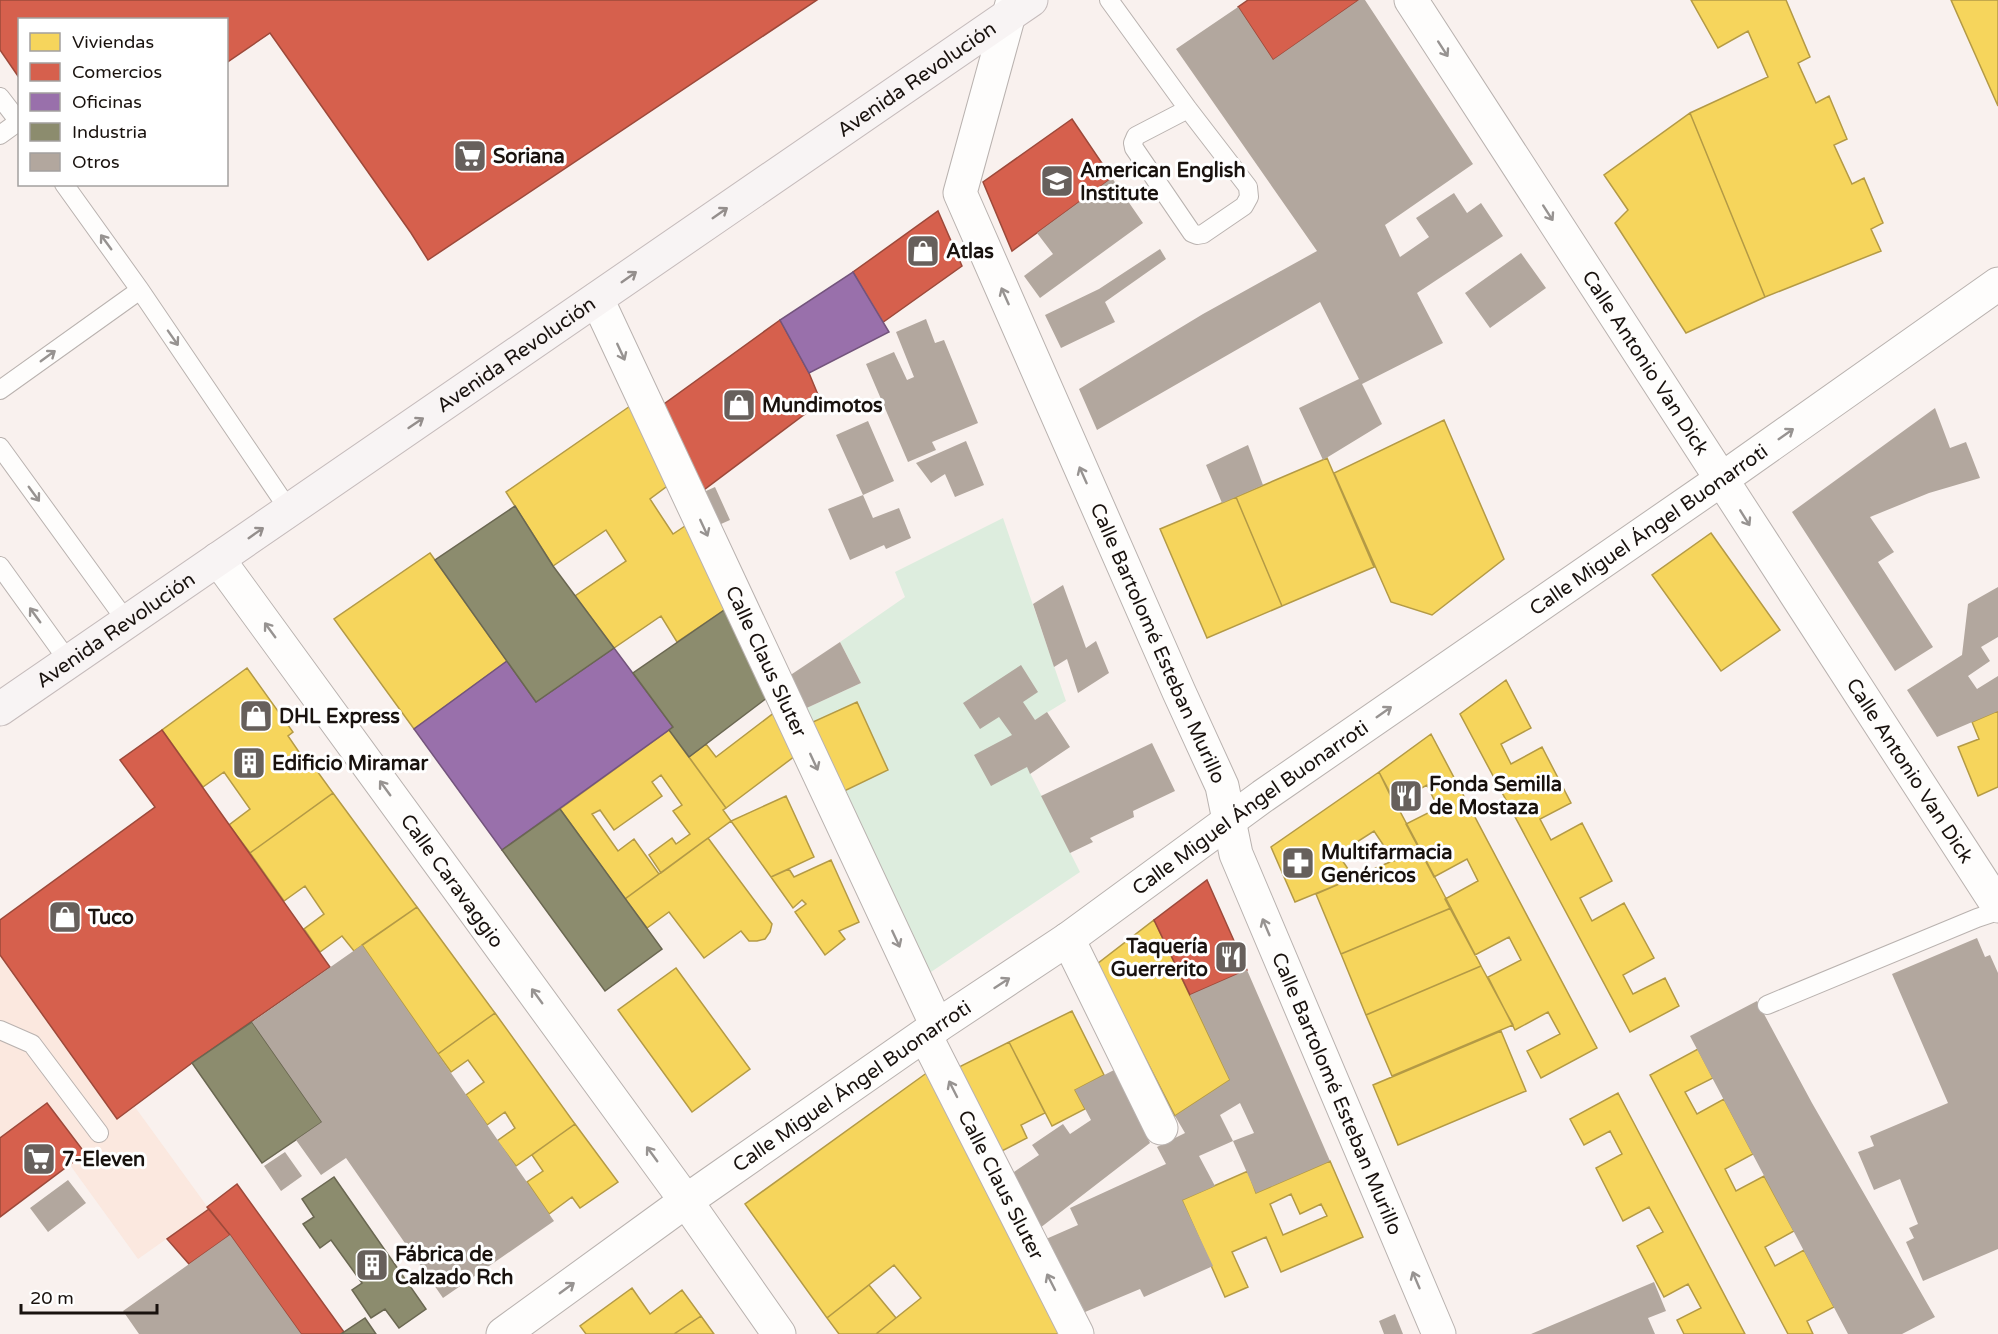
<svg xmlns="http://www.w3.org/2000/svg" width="1998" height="1334" font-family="'Varela Round',sans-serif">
<rect width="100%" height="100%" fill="#f9f1ee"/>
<path fill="#fbe8df" d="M 0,955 L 117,1119 L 135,1107 L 209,1209 L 138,1259 L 70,1165 L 0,1217 Z"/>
<path fill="#ddedde" d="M 1003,518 L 1066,701 L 1035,720 L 1027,767 L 1080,872 L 922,978 L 836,795 L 888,770 L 857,703 L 804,726 L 798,712 L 861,683 L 840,642 L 905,597 L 895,572 Z"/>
<path fill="#f6d55c" stroke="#b49a45" stroke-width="1.5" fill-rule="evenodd" d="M 1691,0 L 1786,0 L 1810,57 L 1798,63 L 1816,103 L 1829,96 L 1847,139 L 1834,145 L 1852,184 L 1864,178 L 1883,223 L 1871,229 L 1881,251 L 1765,297 L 1690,113 L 1768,77 L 1748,31 L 1718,48 Z
M 1951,0 L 1998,0 L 1998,106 Z
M 1690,113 L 1765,297 L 1686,333 L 1615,223 L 1628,210 L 1604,175 Z
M 633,404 L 670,484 L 650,499 L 673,534 L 691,522 L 730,606 L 677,642 L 661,616 L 614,648 L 575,596 L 626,561 L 606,530 L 553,566 L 506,492 Z
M 1444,420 L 1504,559 L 1432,615 L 1391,602 L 1334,473 Z
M 1327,458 L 1374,567 L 1282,606 L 1236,497 Z
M 1236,497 L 1282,606 L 1207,638 L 1160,529 Z
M 1711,533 L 1780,630 L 1721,671 L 1652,575 Z
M 430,553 L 507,661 L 414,729 L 334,619 Z
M 247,668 L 293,732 L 288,736 L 301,755 L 304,753 L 333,793 L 250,853 L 229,825 L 250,809 L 224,772 L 203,787 L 162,730 Z
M 1506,680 L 1531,728 L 1501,744 L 1511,764 L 1542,747 L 1571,803 L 1540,819 L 1551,840 L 1582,823 L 1612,881 L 1580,898 L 1592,921 L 1624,903 L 1654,958 L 1623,975 L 1633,994 L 1665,978 L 1679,1006 L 1630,1032 L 1460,714 Z
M 857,702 L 888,770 L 836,795 L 804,726 Z
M 779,709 L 799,753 L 726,808 L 689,757 L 706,744 L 716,757 Z
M 1998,711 L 1998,787 L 1978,796 L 1958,747 L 1979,739 L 1972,722 Z
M 669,730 L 726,808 L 723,810 L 731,821 L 661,873 L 649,855 L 672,838 L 676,844 L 690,834 L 673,811 L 682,805 L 661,775 L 652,782 L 662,796 L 614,830 L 600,810 L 592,814 L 618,851 L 634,839 L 659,874 L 625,899 L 560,809 Z
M 1431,734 L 1597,1048 L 1541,1078 L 1527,1051 L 1560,1034 L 1548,1012 L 1515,1030 L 1488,977 L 1521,960 L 1509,937 L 1475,955 L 1445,899 L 1478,881 L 1467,859 L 1434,877 L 1406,824 L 1438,808 L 1427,785 L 1394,803 L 1379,772 Z
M 1379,772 L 1420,849 L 1394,861 L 1374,831 L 1338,854 L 1354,878 L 1295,902 L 1271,847 Z
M 333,793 L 417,907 L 354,951 L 342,936 L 320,952 L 304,929 L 324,914 L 305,886 L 284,901 L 250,853 Z
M 786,796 L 814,857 L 771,877 L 731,821 Z
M 708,838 L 772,924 L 770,932 L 765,939 L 757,941 L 749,941 L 741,931 L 704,958 L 669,912 L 647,928 L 625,899 Z
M 1420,849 L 1451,908 L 1341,954 L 1316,894 Z
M 831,860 L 859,922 L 839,931 L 845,939 L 825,955 L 795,912 L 806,904 L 802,900 L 793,908 L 771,877 L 789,869 L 794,877 Z
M 417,907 L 495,1013 L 438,1054 L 362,945 Z
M 1451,908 L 1481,966 L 1366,1015 L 1341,954 Z
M 1154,920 L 1230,1080 L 1175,1116 L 1097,964 Z
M 1481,966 L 1513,1025 L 1392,1076 L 1366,1015 Z
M 676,968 L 750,1069 L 692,1112 L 618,1010 Z
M 1072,1011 L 1104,1075 L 1075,1090 L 1085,1109 L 1052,1126 L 1009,1042 Z
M 495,1013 L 575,1124 L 516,1166 L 497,1141 L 515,1128 L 505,1112 L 487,1125 L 466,1095 L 484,1082 L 468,1060 L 451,1072 L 438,1054 Z
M 1501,1031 L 1526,1091 L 1398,1145 L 1373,1085 Z
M 1009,1042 L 1045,1113 L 1021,1125 L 1027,1138 L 1000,1152 L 957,1068 Z
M 1698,1049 L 1713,1078 L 1685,1092 L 1697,1114 L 1724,1099 L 1753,1154 L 1725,1169 L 1736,1191 L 1764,1176 L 1794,1231 L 1765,1247 L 1775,1266 L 1804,1250 L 1834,1307 L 1807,1321 L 1813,1334 L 1788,1334 L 1650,1075 Z
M 928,1072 L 1061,1334 L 876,1334 L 921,1298 L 894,1265 L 827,1318 L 745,1204 Z
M 1618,1093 L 1745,1334 L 1684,1334 L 1677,1320 L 1701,1308 L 1688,1284 L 1664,1297 L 1637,1246 L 1663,1232 L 1649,1207 L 1623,1221 L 1596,1168 L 1622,1154 L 1610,1131 L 1584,1145 L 1570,1119 Z
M 575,1124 L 618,1182 L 580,1208 L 572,1197 L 549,1214 L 527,1182 L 543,1171 L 532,1155 Z
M 1330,1161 L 1363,1237 L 1281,1272 L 1266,1237 L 1232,1252 L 1248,1287 L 1225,1297 L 1182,1200 L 1248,1171 L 1256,1193 ZM 1291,1194 L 1300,1214 L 1321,1204 L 1327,1216 L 1283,1235 L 1270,1204 Z
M 869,1285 L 896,1318 L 876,1334 L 839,1334 L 827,1318 Z
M 632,1288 L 650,1314 L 682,1290 L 701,1316 L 674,1334 L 586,1334 L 580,1326 Z
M 701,1316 L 714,1334 L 674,1334 Z"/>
<path fill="#d6604d" stroke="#9d493a" stroke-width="1.5" d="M 0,0 L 817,0 L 428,260 L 411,233 L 270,33 L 226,63 L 226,20 L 20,20 L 20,79 L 0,50 Z
M 1248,0 L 1359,0 L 1273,60 L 1238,7 Z
M 1072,119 L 1112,178 L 1012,251 L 983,182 Z
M 938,211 L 962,266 L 882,323 L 853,272 Z
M 780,320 L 809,373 L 821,402 L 697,495 L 657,409 Z
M 162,730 L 330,967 L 192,1063 L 117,1119 L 0,955 L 0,920 L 155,807 L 120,760 Z
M 1207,880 L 1247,970 L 1190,995 L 1154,920 Z
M 47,1103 L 85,1153 L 0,1217 L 0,1138 Z
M 237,1184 L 344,1332 L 341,1334 L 301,1334 L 230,1235 L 207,1207 Z
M 209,1209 L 230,1235 L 189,1264 L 167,1239 Z"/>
<path fill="#9970ab" stroke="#73547c" stroke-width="1.5" d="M 853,272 L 889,332 L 809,373 L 780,320 Z
M 614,648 L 673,727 L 502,850 L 414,729 L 507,661 L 536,702 Z"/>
<path fill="#8c8c6e" stroke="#6a6751" stroke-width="1.5" d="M 515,506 L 553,566 L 614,648 L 536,702 L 435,560 Z
M 730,606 L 772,694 L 689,757 L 669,730 L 673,727 L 633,673 Z
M 560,809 L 662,949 L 605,991 L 502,850 Z
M 252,1022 L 322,1122 L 262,1163 L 192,1063 Z
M 334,1177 L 426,1309 L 399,1328 L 385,1309 L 371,1318 L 352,1290 L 362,1283 L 331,1240 L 320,1248 L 303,1224 L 314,1217 L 302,1199 Z
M 365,1318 L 376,1334 L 341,1334 Z"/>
<path fill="#b2a79e" d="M 1359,0 L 1365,0 L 1473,164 L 1385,225 L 1400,257 L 1429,237 L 1416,218 L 1454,193 L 1467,213 L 1481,203 L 1503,236 L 1417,293 L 1443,343 L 1362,384 L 1382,424 L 1323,460 L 1299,408 L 1359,379 L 1320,302 L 1097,430 L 1079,389 L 1203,314 L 1317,251 L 1176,49 L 1238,7 L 1273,60 Z
M 1112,178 L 1143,223 L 1040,298 L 1024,276 L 1053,254 L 1037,233 Z
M 1160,249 L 1166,259 L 1105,302 L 1115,322 L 1061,348 L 1045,315 L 1099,289 Z
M 1521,253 L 1546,288 L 1490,328 L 1465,293 Z
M 926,319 L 935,343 L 944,340 L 978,423 L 932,442 L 936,450 L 908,462 L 866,364 L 894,352 L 907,380 L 914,377 L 896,332 Z
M 1935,408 L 1950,448 L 1966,442 L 1980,478 L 1929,493 L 1870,517 L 1894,552 L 1878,562 L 1933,647 L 1895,671 L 1792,512 Z
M 868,421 L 894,481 L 863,495 L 836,435 Z
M 966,441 L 984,485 L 955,497 L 945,474 L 931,483 L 916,463 Z
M 1248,445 L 1263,485 L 1222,503 L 1206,465 Z
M 715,487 L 730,520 L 712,528 L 697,495 Z
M 863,495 L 873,518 L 899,508 L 911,538 L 886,549 L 884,545 L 850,560 L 828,509 Z
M 1063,585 L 1086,648 L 1096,641 L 1109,673 L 1078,693 L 1067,659 L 1054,667 L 1033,604 Z
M 1998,587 L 1998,637 L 1981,647 L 1990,661 L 1968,676 L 1977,689 L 1998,676 L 1998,711 L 1937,737 L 1907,690 L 1962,655 L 1968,604 Z
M 840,642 L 861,683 L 798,712 L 783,680 Z
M 1021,665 L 1038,692 L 1023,702 L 1035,720 L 1047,712 L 1070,747 L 1030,774 L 1027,767 L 991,786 L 974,755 L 1012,735 L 999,717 L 980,729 L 963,703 Z
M 1152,743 L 1175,791 L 1133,811 L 1134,817 L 1090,838 L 1093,842 L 1070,853 L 1041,796 Z
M 1977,938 L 1985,957 L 1990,955 L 1998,973 L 1998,1249 L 1923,1281 L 1906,1242 L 1914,1238 L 1909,1228 L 1918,1224 L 1900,1179 L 1874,1190 L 1858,1152 L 1874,1146 L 1870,1136 L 1948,1103 L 1892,974 Z
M 362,945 L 554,1221 L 443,1298 L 346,1158 L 321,1175 L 296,1140 L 322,1122 L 252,1022 Z
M 1247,970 L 1330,1161 L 1256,1193 L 1233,1141 L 1254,1133 L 1240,1103 L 1220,1115 L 1233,1141 L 1199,1156 L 1215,1186 L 1182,1200 L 1213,1266 L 1144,1297 L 1140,1289 L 1085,1312 L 1046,1239 L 1078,1225 L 1070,1208 L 1166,1164 L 1157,1147 L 1185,1133 L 1175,1116 L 1230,1080 L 1190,995 Z
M 1757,1001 L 1812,1103 L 1935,1317 L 1902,1334 L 1848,1334 L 1690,1036 Z
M 1114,1070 L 1150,1143 L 1040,1228 L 1011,1174 L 1039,1155 L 1032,1145 L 1063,1124 L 1070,1134 L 1091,1120 L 1075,1090 Z
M 285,1152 L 302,1176 L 281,1191 L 264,1166 Z
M 68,1180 L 86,1203 L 48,1232 L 30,1208 Z
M 230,1235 L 301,1334 L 139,1334 L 123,1311 Z
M 1654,1282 L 1666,1311 L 1648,1318 L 1655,1334 L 1531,1334 Z
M 1395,1314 L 1403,1334 L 1384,1334 L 1379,1321 Z"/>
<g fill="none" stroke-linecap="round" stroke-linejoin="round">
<g stroke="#b9b2af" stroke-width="20">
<path id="lane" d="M 1109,0 L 1188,109 L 1248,187 L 1249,197 L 1244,206 L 1203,234 L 1197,235 L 1192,233 L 1134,148 L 1133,143 L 1136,136 L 1188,109
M 0,97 L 20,123
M 0,135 L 18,122
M 64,184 L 140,290 L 289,510
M 0,390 L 140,290
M 0,447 L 127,622
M 0,566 L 69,662
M 1767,1005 L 1977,918 L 1998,911
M 0,1030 L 32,1044 L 99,1133"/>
</g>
<g stroke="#b9b2af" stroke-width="35">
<g id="street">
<path id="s1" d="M 1013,0 L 960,193 L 1179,692 L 1222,786 L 1236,854 L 1439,1334"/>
<path id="s2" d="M 1411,0 L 1998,906"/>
<path id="s3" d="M 597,299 L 937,1026"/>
<path id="s4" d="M 218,559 L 686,1201 L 779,1334"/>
<path d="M 1068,939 L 1161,1128"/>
<path id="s5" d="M 925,1035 L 1077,1334"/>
<path id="s6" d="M 503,1334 L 686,1201 L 937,1026 L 1068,939 L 1263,796 L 1722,479 L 1998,284"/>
</g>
</g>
<g stroke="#c5bbbb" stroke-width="35">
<g id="primary">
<path id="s7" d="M 0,709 L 1031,0"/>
</g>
</g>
<use href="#lane" stroke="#fefdfc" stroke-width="18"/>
<use href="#street" stroke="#fefdfc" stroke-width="33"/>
<use href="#primary" stroke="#f8f4f4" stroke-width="33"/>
</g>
<defs><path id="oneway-shaft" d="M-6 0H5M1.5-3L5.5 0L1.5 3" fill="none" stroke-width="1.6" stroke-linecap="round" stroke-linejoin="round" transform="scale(1.5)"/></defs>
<g stroke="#979391">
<use href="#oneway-shaft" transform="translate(1443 49) rotate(57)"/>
<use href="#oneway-shaft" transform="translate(1548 213) rotate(57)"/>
<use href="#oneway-shaft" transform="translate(106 242) rotate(-126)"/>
<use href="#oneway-shaft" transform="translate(1005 296) rotate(-114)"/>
<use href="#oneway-shaft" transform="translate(173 338) rotate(55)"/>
<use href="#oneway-shaft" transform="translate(621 352) rotate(65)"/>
<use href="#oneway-shaft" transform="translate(48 356) rotate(-36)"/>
<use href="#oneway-shaft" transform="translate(1786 434) rotate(-35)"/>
<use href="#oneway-shaft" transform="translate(1083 475) rotate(-114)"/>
<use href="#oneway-shaft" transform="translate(34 494) rotate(54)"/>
<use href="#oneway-shaft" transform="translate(1745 518) rotate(58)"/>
<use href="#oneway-shaft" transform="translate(704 528) rotate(65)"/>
<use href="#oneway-shaft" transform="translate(35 615) rotate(-126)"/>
<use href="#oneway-shaft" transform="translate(270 630) rotate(-126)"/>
<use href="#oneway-shaft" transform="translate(1384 712) rotate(-35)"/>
<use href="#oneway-shaft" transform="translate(814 762) rotate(65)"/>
<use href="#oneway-shaft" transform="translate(385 788) rotate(-126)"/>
<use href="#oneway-shaft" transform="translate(1266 927) rotate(-113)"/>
<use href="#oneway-shaft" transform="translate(896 939) rotate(65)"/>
<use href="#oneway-shaft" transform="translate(1002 983) rotate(-33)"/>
<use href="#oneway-shaft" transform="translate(537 996) rotate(-126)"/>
<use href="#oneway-shaft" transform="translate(953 1089) rotate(-117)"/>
<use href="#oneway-shaft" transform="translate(652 1154) rotate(-126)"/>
<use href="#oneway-shaft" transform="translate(1416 1280) rotate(-113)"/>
<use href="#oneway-shaft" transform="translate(1051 1282) rotate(-117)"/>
<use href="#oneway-shaft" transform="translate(567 1288) rotate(-36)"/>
</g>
<g stroke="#948e8c">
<use href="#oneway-shaft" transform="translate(720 213) rotate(-35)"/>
<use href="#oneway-shaft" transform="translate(629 277) rotate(-35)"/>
<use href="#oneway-shaft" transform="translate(416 423) rotate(-34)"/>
<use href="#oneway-shaft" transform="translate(256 533) rotate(-35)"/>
</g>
<defs>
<g id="supermarket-square" transform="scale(1.725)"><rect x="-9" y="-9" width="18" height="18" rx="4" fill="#67605c" stroke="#fff"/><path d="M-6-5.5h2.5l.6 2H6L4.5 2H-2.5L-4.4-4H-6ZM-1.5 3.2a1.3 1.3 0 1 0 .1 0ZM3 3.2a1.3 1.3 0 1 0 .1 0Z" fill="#fff"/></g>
<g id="school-square" transform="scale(1.725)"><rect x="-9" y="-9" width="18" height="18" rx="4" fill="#67605c" stroke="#fff"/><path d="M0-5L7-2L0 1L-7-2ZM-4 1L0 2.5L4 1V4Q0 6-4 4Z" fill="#fff"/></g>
<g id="shop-square" transform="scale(1.725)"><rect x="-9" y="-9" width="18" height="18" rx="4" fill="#67605c" stroke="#fff"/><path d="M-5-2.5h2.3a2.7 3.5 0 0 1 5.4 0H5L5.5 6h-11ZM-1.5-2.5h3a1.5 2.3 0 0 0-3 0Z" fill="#fff"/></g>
<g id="building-square" transform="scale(1.725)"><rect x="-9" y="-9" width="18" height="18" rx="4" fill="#67605c" stroke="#fff"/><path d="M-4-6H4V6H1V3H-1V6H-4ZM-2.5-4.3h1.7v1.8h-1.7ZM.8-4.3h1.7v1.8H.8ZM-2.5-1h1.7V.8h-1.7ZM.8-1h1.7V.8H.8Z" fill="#fff"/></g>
<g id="restaurant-square" transform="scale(1.725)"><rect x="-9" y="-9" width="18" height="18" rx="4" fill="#67605c" stroke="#fff"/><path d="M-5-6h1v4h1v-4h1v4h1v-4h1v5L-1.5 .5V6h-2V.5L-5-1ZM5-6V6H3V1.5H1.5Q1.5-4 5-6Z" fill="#fff"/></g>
<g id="pharmacy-square" transform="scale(1.725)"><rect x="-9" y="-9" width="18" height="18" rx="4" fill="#67605c" stroke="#fff"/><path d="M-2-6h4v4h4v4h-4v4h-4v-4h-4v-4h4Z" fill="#fff"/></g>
</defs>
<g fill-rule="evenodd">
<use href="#supermarket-square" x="470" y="156"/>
<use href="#school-square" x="1057" y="181"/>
<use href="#shop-square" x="923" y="251"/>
<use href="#shop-square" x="739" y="405"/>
<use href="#shop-square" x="256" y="716"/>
<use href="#building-square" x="249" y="763"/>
<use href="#restaurant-square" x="1406" y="796"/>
<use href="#pharmacy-square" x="1298" y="863"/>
<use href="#shop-square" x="65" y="917"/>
<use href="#restaurant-square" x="1231" y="957"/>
<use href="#supermarket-square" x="39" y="1159"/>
<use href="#building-square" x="372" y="1265"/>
</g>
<g text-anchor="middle" stroke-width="6" stroke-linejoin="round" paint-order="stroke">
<g font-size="20" fill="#19120e" stroke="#fff">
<text dy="7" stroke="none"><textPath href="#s7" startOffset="1112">Avenida Revolución</textPath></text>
<text dy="7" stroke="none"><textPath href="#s7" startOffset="626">Avenida Revolución</textPath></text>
<text dy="7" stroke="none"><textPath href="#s2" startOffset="432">Calle Antonio Van Dick</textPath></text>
<text dy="7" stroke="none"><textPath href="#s6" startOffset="1400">Calle Miguel Ángel Buonarroti</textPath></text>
<text dy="7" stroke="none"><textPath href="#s7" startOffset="140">Avenida Revolución</textPath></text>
<text dy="7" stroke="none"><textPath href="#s1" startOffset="692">Calle Bartolomé Esteban Murillo</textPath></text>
<text dy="7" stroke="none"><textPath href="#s3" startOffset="400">Calle Claus Sluter</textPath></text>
<text dy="7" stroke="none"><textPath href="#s2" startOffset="918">Calle Antonio Van Dick</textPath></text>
<text dy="7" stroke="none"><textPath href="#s6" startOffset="914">Calle Miguel Ángel Buonarroti</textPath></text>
<text dy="7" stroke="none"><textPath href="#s4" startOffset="398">Calle Caravaggio</textPath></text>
<text dy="7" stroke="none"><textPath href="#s6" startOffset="428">Calle Miguel Ángel Buonarroti</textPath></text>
<text dy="7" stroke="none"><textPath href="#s1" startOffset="1178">Calle Bartolomé Esteban Murillo</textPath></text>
<text dy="7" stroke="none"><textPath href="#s5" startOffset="168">Calle Claus Sluter</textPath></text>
</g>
<g font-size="20" font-weight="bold" fill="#19120e" stroke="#fff" text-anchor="start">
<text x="493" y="163">Soriana</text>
<text x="1080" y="177">American English<tspan x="1080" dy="23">Institute</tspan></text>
<text x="946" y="258">Atlas</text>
<text x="762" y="412">Mundimotos</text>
<text x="279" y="723">DHL Express</text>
<text x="272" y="770">Edificio Miramar</text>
<text x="1429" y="791">Fonda Semilla<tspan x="1429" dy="23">de Mostaza</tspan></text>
<text x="1321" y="859">Multifarmacia<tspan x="1321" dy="23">Genéricos</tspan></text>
<text x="88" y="924">Tuco</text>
<text x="1208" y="953" text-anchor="end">Taquería<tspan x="1208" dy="23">Guerrerito</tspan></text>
<text x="62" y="1166">7-Eleven</text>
<text x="395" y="1261">Fábrica de<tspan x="395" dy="23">Calzado Rch</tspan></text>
</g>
</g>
<rect x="18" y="18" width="210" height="168" fill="#ffffff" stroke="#a3a09f" stroke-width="1.5"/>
<rect x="30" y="33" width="30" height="18" fill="#f6d55c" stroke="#a3a09f" stroke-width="1.5"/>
<text x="72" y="48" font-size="18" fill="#19120e">Viviendas</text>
<rect x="30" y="63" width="30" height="18" fill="#d6604d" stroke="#a3a09f" stroke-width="1.5"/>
<text x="72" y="78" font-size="18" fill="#19120e">Comercios</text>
<rect x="30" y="93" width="30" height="18" fill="#9970ab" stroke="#a3a09f" stroke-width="1.5"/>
<text x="72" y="108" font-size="18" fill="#19120e">Oficinas</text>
<rect x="30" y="123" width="30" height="18" fill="#8c8c6e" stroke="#a3a09f" stroke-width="1.5"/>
<text x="72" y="138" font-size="18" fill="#19120e">Industria</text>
<rect x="30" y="153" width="30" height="18" fill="#b2a79e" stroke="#a3a09f" stroke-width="1.5"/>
<text x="72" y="168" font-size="18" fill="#19120e">Otros</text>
<path d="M21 1304v9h136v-9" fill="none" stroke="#19120e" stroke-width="3"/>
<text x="30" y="1304" font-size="18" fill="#19120e" stroke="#ffffff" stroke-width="4.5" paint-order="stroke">20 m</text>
</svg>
